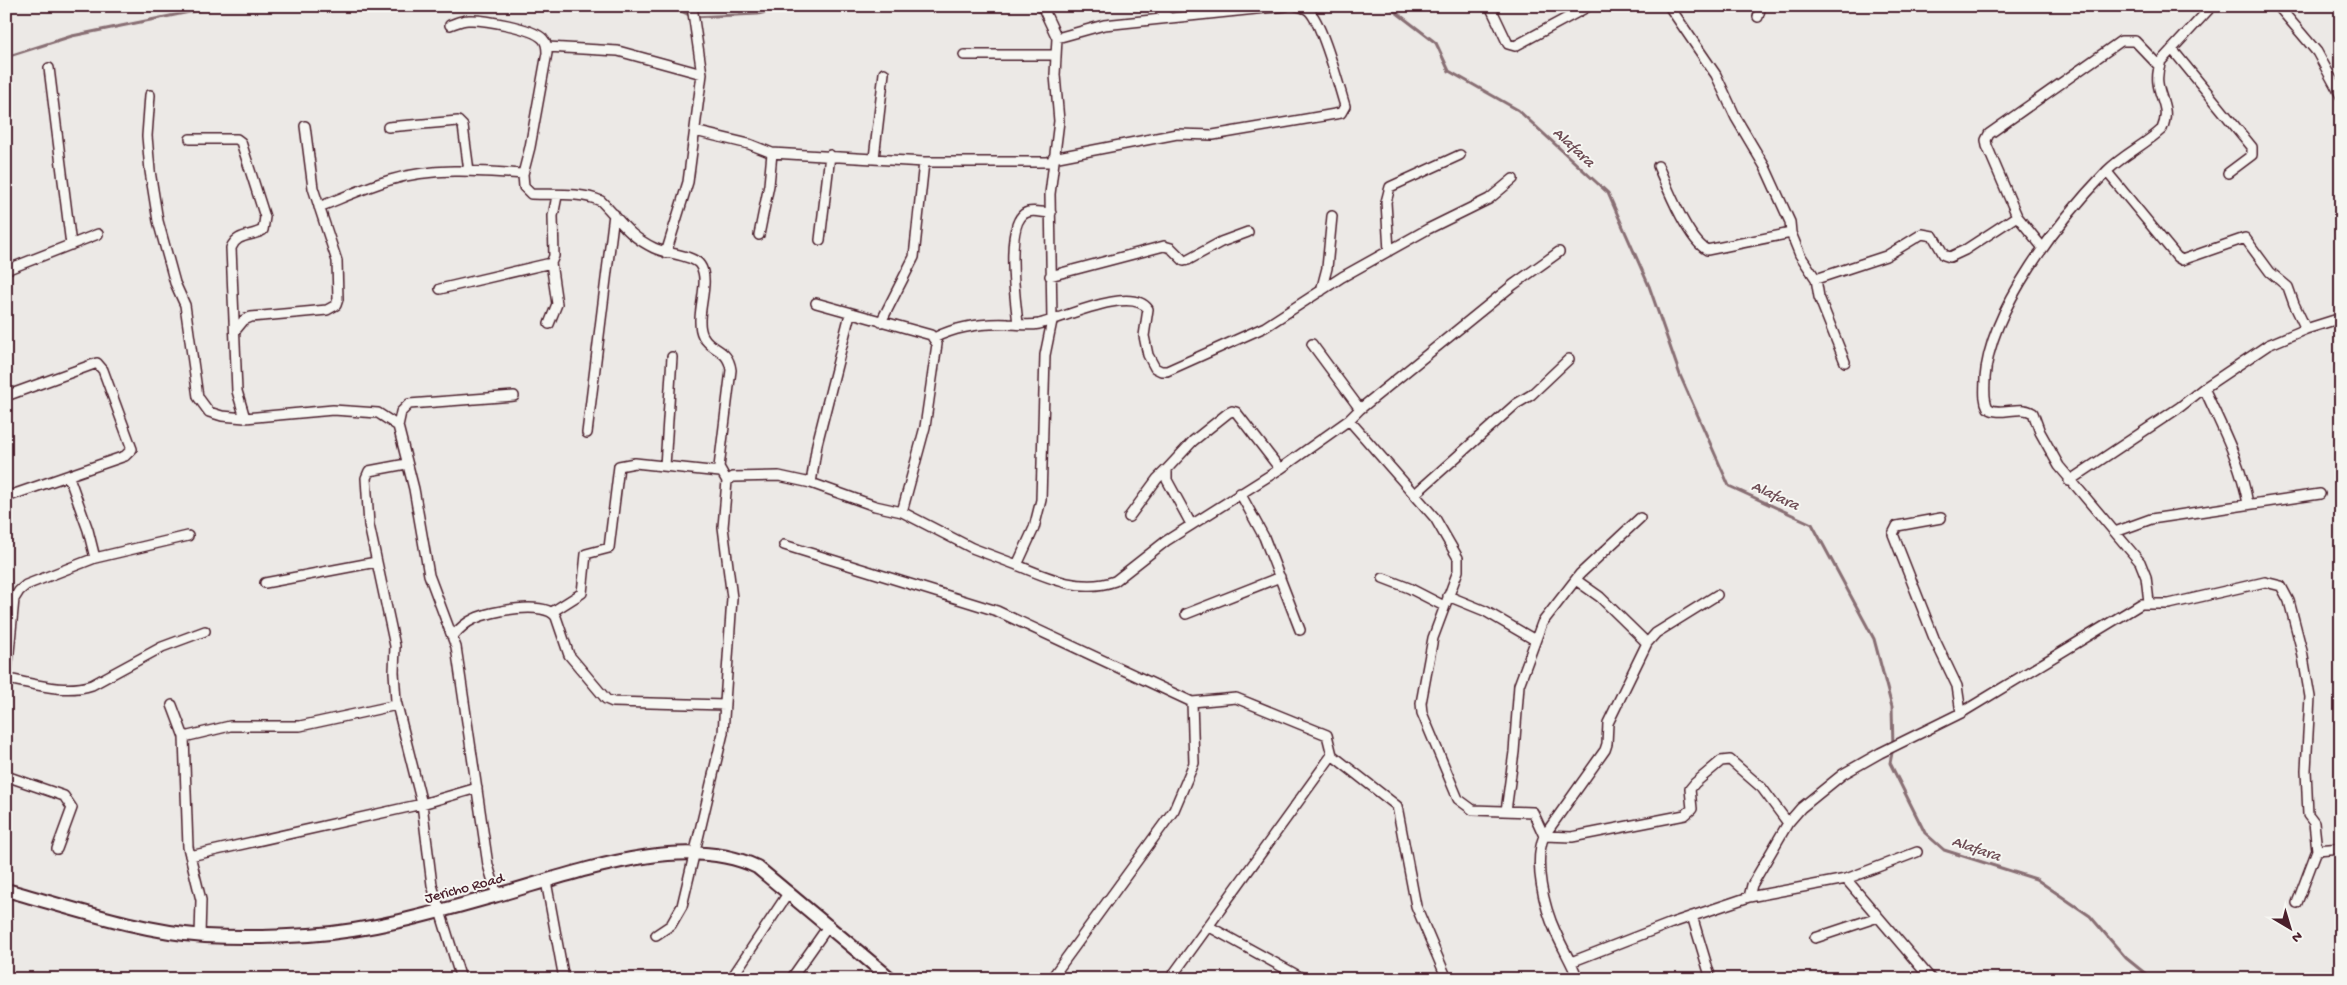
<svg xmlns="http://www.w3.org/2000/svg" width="2347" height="985" font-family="'Gochi Hand',sans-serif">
<rect width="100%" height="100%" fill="#ece9e6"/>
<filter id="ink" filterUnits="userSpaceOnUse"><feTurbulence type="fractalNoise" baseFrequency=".02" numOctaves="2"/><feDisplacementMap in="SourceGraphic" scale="10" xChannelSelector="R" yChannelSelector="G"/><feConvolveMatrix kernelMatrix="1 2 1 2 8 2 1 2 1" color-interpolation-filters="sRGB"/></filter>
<g filter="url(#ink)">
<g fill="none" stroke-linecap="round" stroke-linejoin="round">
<path stroke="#886e73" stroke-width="3" d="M 671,6 L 693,17 L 758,14 L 789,6
M 1388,6 L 1436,43 L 1449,71 L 1518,110 L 1608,193 L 1649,286 L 1680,375 L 1729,486 L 1812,524 L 1874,639 L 1892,707 L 1893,748 L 1890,763 L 1925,833 L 1944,850 L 2036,879 L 2090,916 L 2126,958 L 2152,979
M 6,57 L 72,36 L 219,6"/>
<g stroke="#4a1f2b" stroke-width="12">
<path id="street" d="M 1156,6 L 1169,18
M 1490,6 L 1508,44 L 1515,46 L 1589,6
M 1669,6 L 1716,75 L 1736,118 L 1765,167 L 1790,222 L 1791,233 L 1800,255 L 1816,279 L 1819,297 L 1845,362
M 2278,6 L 2317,52 L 2341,96
M 1758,17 L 1761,6
M 450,25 C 456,23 462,20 468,20 C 483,19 533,28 543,39 C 547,43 547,48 547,53 L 530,147 L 523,174 L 524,187 L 531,194 C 554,195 580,192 601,201 C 621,221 627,235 654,248 C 666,254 694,255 700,265 C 712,282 693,317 703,336 C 712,352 728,348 731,370 L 719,467 L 727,481
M 1057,38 L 1104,25 L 1286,6
M 547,47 L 618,51 L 702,74
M 2172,49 L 2252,147 L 2252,155 L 2228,173
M 964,55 L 1056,55
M 49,68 L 71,245
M 150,95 L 147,136 L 150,171 L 158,221 L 175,283 L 185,305 L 198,397 L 209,412 L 222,416 L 245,418 L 333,410 L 378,413 L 398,426
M 388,127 L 458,121 L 463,126 L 469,171
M 695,131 L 749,144 L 772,153 L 769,185 L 759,235
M 190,139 L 237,139 L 241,142 L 265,217 L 263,230 C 251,237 237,233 231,248 L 237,391 L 245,418
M 772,153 L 924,162
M 874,158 L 884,73
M 1053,158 L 1177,134 L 1213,135 L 1341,113 L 1345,106 C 1339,87 1322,21 1308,10 C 1305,8 1301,7 1297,6
M 1658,166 C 1667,187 1688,240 1707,250 L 1791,233
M 2107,172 L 2177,257 L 2182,260 L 2245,238 L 2270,272 L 2288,287 L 2294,304 L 2306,329
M 319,207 C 342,198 366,187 390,180 C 433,167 480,171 523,174
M 2017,216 L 1987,146 L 1986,140 L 1989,134 L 2121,41 L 2135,41 L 2159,66
M 820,240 L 830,155
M 1389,251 L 1386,202 L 1390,187 L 1460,155
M 666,253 L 688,182 L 702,74 L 692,6
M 6,270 L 98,234
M 1050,276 L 1164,246 L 1171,248 L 1184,261 L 1188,260 L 1221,242 L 1248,232
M 1816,279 L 1886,256 L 1922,234 L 1933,236 L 1944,255 L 1950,257 L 1965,250 L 2017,216 L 2043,248
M 440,289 L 551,263 L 554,256 L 553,216 L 557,196
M 1321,291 L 1327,268 L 1332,216
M 816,303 L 931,335 L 937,344 L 925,427 L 902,512
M 881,322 L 914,257 L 924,162 L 1053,162
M 549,324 L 557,304 L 551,263
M 1018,324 C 1016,303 1003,219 1028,212 C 1034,210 1045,213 1051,213
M 235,331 L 244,320 L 251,317 L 327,310 L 336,305 L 338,299 L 337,261 L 313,188 L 305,126
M 934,338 C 956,327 983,323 1008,324 C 1018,324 1029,326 1039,324 C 1061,319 1131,285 1148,309 L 1144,336 L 1148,355 L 1155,368 L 1161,371 L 1167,371 L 1265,327 L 1342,277 L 1428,229 L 1489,199 L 1513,179
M 1312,344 L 1360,409
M 2204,388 C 2221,426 2241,462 2248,504
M 6,396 L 97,363 L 103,370 L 132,449 L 125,456 L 6,497
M 1349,420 L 1435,518 L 1458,558 L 1458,571 L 1433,638 L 1421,703 L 1422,713 L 1458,799 L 1473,810 L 1533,812 L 1544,836
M 587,433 L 614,214
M 406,464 L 369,471 L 366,478 L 369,525 L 395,646 L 394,672 L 396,701 L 422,804 L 432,885 L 461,979
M 665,466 L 672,357
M 69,477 L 88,530 L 95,558
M 2069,481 L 2180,407 L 2204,388 L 2268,345 L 2306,329 L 2341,318
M 811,483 L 817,444 L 850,314
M 1240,493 L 1264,537 L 1300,630
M 1415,494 L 1516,404 L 1531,395 L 1569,359
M 1129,517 L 1157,479 L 1167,469
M 1941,518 L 1897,526 L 1893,534 L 1934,638 L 1957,686 L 1961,713
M 1191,524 L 1167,480 L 1167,469 L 1193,441 L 1228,413 L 1232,411 L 1236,412 L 1280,469
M 2115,532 L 2151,519 L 2320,494
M 784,545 L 997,611 L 1192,702 L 1194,763 L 1174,810 L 1051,979
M 1017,565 C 1048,578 1081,593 1115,581 L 1166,541 L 1280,469 L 1349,420 L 1360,409 L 1513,285 L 1559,252
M 1383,578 L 1409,588 L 1444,606
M 1576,580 L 1600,597 L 1647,643
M 265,583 L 376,562
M 1448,596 L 1485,611 L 1535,640
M 2149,602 L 2146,577 L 2140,562 L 2059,466 L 2040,432 L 2033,413 C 2019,404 2000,417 1988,408 C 1983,399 1985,388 1985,378 C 1990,308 2060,220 2107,171 C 2124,154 2145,145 2162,129 C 2174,102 2149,93 2161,61 L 2212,6
M 552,612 L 582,593 L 586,554 L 609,548 L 619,466 L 635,463 L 720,472
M 1186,614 L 1280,577
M 453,636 C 459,629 465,623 474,619 C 490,611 546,600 556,617 L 569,655 L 606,699 L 613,702 L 725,705
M 7,679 C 35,684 65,694 92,685 L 162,647 L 205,631
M 6,684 L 14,599 L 19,591 L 26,585 L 95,558 L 188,536
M 172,705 L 184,737 L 188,847 L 201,900 L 200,936
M 184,737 L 230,726 L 300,726 L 397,705
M 1332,755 L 1397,806 L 1416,906 L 1447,979
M 6,776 L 64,796 L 72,808 L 57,849
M 1506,811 L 1514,752 L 1519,685 L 1542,623 L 1580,574 L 1640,518
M 1544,836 L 1572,837 L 1685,815 L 1692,809 L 1690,789 L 1695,783 L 1721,761 L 1730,760 L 1762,788 L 1788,823
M 2317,850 L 2341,848
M 190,856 L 422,804 L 477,788
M 1846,879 L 1931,979
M 546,881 L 564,979
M 497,895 L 488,865 L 456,647 L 429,575 L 414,489 L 398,426 L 401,412 L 409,404 L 514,396
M 1749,897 L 1752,885 L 1788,823 L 1801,808 L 1843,774 L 1880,753 L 1961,713 L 2141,604 L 2169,604 L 2265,582 L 2281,586 L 2289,601 L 2302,651 L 2310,697 L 2306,770 L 2308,815 L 2314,823 L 2317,850 L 2297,903
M 1692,916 L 1711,979
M 1208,926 L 1304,979
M 656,935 L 671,925 L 682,906 L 723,733 L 732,598 L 723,527 L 727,481 L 733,477 L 779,476 L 811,483 L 875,506 L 902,512 L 972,548 L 1017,565 L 1034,528 L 1041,500 L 1045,355 L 1052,321 L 1050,194 L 1059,121 L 1055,75 L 1057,38 L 1042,6
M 1815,938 L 1878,917
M 1571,962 L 1669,924 L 1749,897 L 1846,879 L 1917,852
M 731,979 L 789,892
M 791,979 L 829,925
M 1170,979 L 1332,755 L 1327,735 L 1236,698 L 1192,702
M 1578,979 C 1572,963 1563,949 1556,933 C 1544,907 1533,863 1544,836 L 1605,750 L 1607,744 L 1608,723 L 1647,643 L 1656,633 L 1717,595"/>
</g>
<g stroke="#4a1f2b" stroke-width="16">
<path id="secondary" d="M 6,890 C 69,907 140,932 205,936 C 239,938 275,937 309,935 C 372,931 434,913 494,896 C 570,875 681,831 757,867 L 891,979"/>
</g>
<use href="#street" stroke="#f6f6f2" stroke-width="9"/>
<use href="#secondary" stroke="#f6f6f2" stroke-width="12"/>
</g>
</g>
<g text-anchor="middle" stroke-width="4" stroke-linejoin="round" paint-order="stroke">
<g font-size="15" fill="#4a1f2b" stroke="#f6f6f2">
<text transform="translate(464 887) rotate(-15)" y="5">Jericho Road</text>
</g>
<g font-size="16" font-style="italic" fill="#6e4d55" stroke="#f6f6f2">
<text transform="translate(1575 146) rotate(43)" y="6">Alafara</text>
<text transform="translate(1776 494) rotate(25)" y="6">Alafara</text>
<text transform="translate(1977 847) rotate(19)" y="6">Alafara</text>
</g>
</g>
<rect width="2347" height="985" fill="none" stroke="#f6f6f2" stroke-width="25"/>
<rect x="12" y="12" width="2322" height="960" fill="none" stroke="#4a1f2b" stroke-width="2" filter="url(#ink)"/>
<g transform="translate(2290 928) rotate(142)" stroke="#f6f6f2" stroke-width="4" paint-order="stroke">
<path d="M0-4L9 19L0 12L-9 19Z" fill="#4a1f2b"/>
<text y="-8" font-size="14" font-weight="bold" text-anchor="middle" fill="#4a1f2b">N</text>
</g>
</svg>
